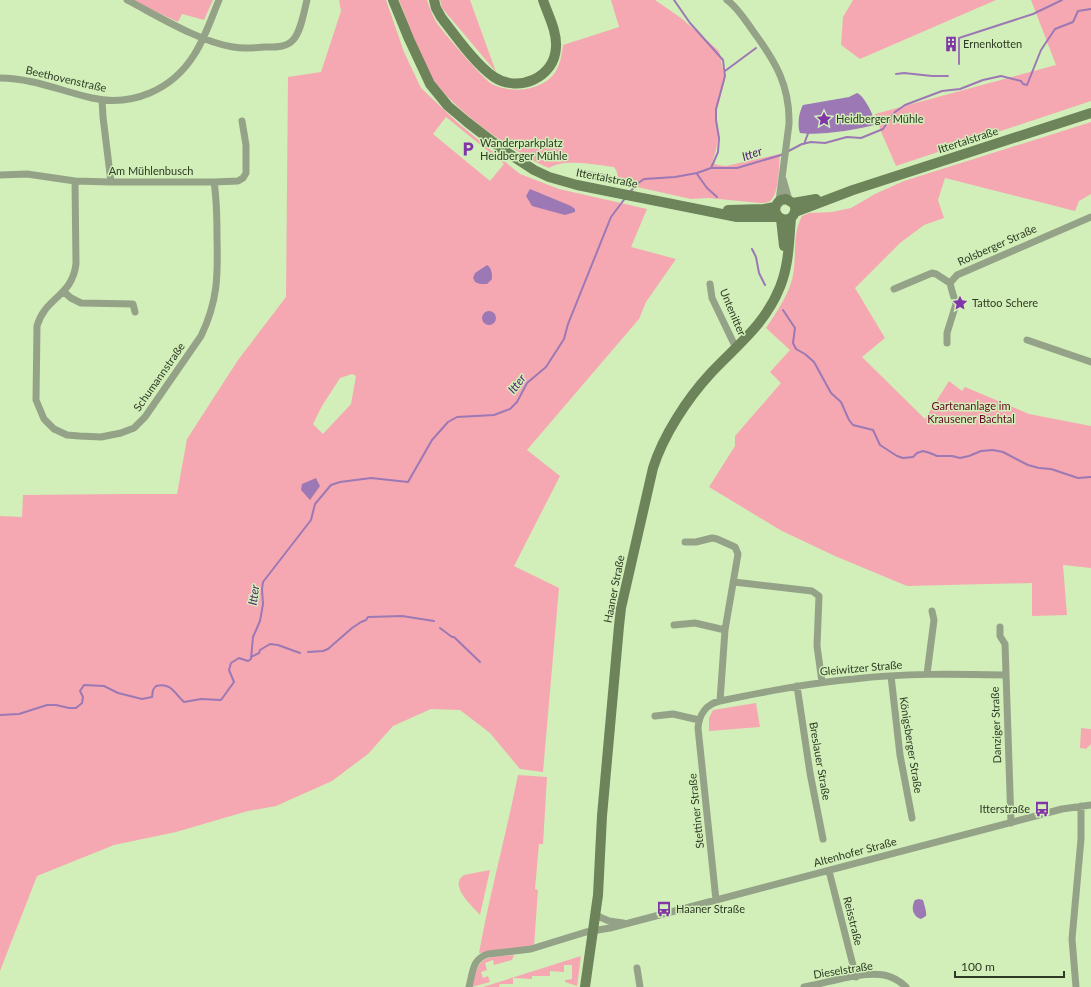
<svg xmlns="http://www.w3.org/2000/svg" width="1091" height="987" font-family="Lato,sans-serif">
<rect width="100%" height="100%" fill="#d2efb9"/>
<path fill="#f6a8b2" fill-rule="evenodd" d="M 131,0 L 213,0 L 204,20 L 182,14 L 178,22 Z
M 339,0 L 386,0 L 404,52 L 421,88 L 458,123 L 520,174 L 559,189 L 647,209 L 631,247 L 676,259 L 646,302 L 639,319 L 527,450 L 560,476 L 514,566 L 559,588 L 543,772 L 520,769 L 490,733 L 460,710 L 431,709 L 393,726 L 368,754 L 332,781 L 276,806 L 248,811 L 176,832 L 114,845 L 37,876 L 0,971 L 0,516 L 22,517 L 23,495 L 125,494 L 177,494 L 187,439 L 238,360 L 286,297 L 288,77 L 321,72 L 341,11 ZM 446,117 L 504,164 L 490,181 L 433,134 ZM 352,374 L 356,376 L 351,404 L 323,434 L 313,424 L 322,406 L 340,378 Z
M 399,0 L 427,0 C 429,6 432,14 435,20 C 440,29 485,81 492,84 C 512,94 540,91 554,74 C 560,66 562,54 563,45 L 619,27 L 611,0 L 655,0 L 681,18 L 719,51 L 725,79 L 717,110 L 716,122 L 718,137 L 716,150 L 712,163 L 718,165 L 726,166 L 780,154 C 779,164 779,191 772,199 C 769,203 765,203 760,203 L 708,198 L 691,199 L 619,183 L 617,172 L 614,167 C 596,165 565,158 549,168 C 538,164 528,157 517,151 C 486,131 441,99 424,65 C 414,45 408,21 399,0 Z
M 440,0 L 470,0 L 496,72 L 442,8 Z
M 853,0 L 996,0 L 860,59 L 841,45 L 843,17 Z
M 1031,0 L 1091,0 L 1091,101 L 896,166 L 882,134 L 875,114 L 1056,65 Z
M 1091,122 L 1091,194 L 1079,201 L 1075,211 L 945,178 L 938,200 L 944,218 L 924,225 L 900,243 L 855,288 L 885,338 L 862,357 L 925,419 L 949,381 L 962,391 L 965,387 L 1029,414 L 1091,426 L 1091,568 L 1063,565 L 1067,615 L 1032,616 L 1032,583 L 907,586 L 835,556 L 782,531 L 709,487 L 735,446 L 735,436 L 781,383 L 770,372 L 790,350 L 766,328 C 778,310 792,290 794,269 C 796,250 793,233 802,216 L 809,213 L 832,212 L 851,208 L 875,194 L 904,181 Z
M 756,703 L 760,727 L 709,731 L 709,718 L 713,710 Z
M 1081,728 L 1091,729 L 1091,744 L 1086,749 L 1080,748 Z
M 518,775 L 547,777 L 543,844 L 539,844 L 535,889 L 538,890 L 534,946 L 479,953 C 490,893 506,835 518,775 Z
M 490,870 L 480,915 C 472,906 448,885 464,875 Z
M 514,955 L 512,960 L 494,965 L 493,960 L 485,963 L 487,970 L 481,972 L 483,978 L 488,976 L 490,982 L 472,987 C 479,955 484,957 514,955 Z
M 581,956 L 577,986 L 565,982 L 565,980 L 572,979 L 572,965 L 564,965 L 564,972 L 550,971 L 550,976 L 532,976 L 532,979 L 513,978 L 513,984 L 500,984 L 499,987 L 483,987 Z"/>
<path fill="#9c78b4" d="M 857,93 C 864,95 877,120 874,125 C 857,130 816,136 800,133 C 797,125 799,112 803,105 L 849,97 Z
M 582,170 L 610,175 L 611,178 L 610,183 L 577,176 L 579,171 Z
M 530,189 L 571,206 L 575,209 L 575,212 L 565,215 L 532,206 L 526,196 Z
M 487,265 C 492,268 492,274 492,279 L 487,284 L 480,284 L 475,282 L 473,278 L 475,273 Z
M482 318a7 7 0 1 1 14 0a7 7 0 1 1-14 0Z
M 316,478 L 320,486 L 310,500 L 301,490 L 302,484 Z
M 919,899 L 923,900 C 924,905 927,911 926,916 L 921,919 C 912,916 911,907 915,900 Z"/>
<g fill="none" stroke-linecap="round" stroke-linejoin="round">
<path stroke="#9c78b4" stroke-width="2" d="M 674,0 L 690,23 L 723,60 L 725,76 L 716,109 L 716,120 L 719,138 L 718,152 L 711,168
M 959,64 L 959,38 L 1033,14 L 1062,0
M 725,71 L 756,48
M 896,74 L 904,73 L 932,76 L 948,76
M 804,144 L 809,131
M 697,174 L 707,188 L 717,197
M 630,192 L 637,184 L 644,179 L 675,177 L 697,173 L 711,168 L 737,168 L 781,155 L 802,144 L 811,142 L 825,143 L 847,137 L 861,138 L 883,129 L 895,112 L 905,105 L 942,91 L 960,89 L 983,80 L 1001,76 L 1021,81 L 1023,84 L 1027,85 L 1041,50 L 1055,29 L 1073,22 L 1078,11 L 1091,9
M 752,249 L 756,257 L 759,273 L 765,285
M 783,310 L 795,328 L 793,343 L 796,349 L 805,354 L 814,362 L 831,393 L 841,402 L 849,420 L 853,425 L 873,430 L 880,445 L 897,456 L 903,458 L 913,457 L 917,453 L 923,451 L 930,453 L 937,456 L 952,456 L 960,458 L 969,456 L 981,451 L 993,450 L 1003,452 L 1028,465 L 1039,468 L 1051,469 L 1078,478 L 1091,477
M 440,628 L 452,637 L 454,637 L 480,662
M 308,652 L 323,651 L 328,649 L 352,628 L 361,622 L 366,620 L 368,617 L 402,616 L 434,621
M 251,657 L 259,653 L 260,650 L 270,644 L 278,645 L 300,653
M 0,715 L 19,714 L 47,705 L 56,705 L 69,708 L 76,708 L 82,703 L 83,697 L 80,691 L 84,685 L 104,686 L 118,693 L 142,699 L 152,697 L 153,690 L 156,686 C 171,682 174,693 184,702 L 201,699 L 221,700 L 234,682 L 229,670 L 231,663 L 239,658 L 248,661 L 251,659 L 253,637 L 260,621 L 263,604 L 262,589 L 263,582 L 311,520 L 315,504 L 331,485 L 340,482 L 371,478 L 408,482 L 432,440 L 448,422 L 457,417 L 494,415 L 510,409 L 517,402 L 527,383 L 546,367 L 564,339 L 568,324 L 611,217 L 626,197"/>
<path stroke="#94a387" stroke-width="7" d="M 127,0 C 158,16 200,42 233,47 C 243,49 254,48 264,47 C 274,47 286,48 293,40 C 301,32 304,11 307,0
M 727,0 C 738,8 745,20 753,31 C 775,61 790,85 789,124 L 779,201
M 0,78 C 32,78 61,91 92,98 C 132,107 172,90 194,55 C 205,38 211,19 219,0
M 102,100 L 103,117 L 111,182
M 0,175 L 27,174 L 75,181 L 111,182 L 214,182 L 238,181 L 243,178 L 246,173 L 246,145 L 242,121
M 783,179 L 789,200
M 75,181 L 76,264 C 72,297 45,297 37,326 L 36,400 L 44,419 L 54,429 L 67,435 L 79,436 L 101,437 L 121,433 L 134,428 L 145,417 L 201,336 C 218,301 218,275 217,237 C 217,219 217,201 214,182
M 950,283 L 957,275 L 1091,217
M 710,284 L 712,298 L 736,348
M 894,289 L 932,273 L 936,274 L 950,283
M 64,292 L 71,298 L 81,303 L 133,304 L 135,312
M 1027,340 L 1091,362
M 947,343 L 947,333 L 956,304 L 952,291 L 950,283
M 685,542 L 696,542 L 712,538 L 717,539 L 735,547 L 738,554 L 725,630 L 720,701
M 734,582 L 812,591 L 819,596 L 817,646 L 822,682
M 674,625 L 695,623 L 725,630
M 1000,627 L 1000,636 L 1005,644 L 1011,823
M 927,674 L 934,620 L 932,611
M 891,676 L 900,755 L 912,818
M 797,686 L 810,773 L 823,839
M 655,716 L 673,714 L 699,720
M 829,871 L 856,977
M 716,900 L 698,728 C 699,715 706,704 720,701 C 764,692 809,683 854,679 C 904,673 955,674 1006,675
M 595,915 L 609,921 L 623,923
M 637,968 L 640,987
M 469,987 C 473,972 472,959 488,954 L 531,949 L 586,932 L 610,928 L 667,913 L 1062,809 L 1091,805
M 804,987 C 827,983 861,971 884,975 C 893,977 900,981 906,987
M 1076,987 L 1072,939 L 1081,839 L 1081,806"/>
<path stroke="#6d835a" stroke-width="10" d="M 393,0 L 409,39 L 430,84 L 448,106 L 467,122 L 502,149 L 534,170 L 549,177 L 577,185 L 737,217 L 778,217
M 434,0 L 436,8 L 441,17 C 454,34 476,65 494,77 C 518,93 555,78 556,47 C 557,31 548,15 543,0
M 793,203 C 797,208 796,213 791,218 C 778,224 769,208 781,200 L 786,199 L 793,203 L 816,199
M 728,210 L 764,209 L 775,207
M 795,212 L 853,190 L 1091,113
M 781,219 L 784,246
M 585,987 L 598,895 L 602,816 L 619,626 L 621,608 L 653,468 C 663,436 687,399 710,374 C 736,346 765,325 780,287 C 789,265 789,241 791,218"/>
</g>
<defs>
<g id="building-bare" transform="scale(1.2)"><path d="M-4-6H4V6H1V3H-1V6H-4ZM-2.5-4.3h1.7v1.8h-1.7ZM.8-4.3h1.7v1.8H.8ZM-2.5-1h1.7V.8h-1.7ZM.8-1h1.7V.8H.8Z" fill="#8036a8" stroke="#d2efb9" stroke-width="2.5" paint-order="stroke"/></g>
<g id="sight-bare" transform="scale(1.2)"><path d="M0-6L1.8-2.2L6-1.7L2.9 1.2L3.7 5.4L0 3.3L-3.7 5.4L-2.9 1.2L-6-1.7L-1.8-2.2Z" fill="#8036a8" stroke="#d2efb9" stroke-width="2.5" paint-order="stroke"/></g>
<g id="parking-bare" transform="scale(1.2)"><path d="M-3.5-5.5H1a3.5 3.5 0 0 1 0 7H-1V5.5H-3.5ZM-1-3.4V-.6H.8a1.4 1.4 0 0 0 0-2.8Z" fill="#8036a8" stroke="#d2efb9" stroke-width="2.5" paint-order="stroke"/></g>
<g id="bus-bare" transform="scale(1.2)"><path d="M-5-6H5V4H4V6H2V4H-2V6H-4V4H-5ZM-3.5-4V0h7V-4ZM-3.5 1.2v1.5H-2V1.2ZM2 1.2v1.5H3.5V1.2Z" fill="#8036a8" stroke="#d2efb9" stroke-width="2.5" paint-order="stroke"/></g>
</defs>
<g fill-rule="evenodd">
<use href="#building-bare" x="951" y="44"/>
<use href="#sight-bare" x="824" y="119"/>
<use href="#parking-bare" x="468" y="149"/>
<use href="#sight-bare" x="960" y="303"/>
<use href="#bus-bare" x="1042" y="809"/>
<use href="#bus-bare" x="664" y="909"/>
</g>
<g text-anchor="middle" stroke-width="3" stroke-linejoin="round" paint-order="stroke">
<g font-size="11" fill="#2e3a25" stroke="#d2efb9" text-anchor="start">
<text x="963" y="48">Ernenkotten</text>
<text x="836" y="123">Heidberger Mühle</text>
<text x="480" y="147">Wanderparkplatz<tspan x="480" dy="13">Heidberger Mühle</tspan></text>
<text x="972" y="307">Tattoo Schere</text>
<text x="1030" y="813" text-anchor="end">Itterstraße</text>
<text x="676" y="913">Haaner Straße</text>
</g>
<g font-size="11" fill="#2e3a25" stroke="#d2efb9">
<text transform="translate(66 79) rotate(13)" y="4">Beethovenstraße</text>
<text transform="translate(968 140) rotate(-18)" y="4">Ittertalstraße</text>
<text x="151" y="175">Am Mühlenbusch</text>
<text transform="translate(607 178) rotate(11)" y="4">Ittertalstraße</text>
<text transform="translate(997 245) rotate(-24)" y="4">Rolsberger Straße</text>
<text transform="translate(733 312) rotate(67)" y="4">Untenitter</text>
<text transform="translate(159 377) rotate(-55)" y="4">Schumannstraße</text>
<text transform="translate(614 589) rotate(-79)" y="4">Haaner Straße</text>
<text transform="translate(861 668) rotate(-5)" y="4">Gleiwitzer Straße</text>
<text transform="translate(996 725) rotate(-92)" y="4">Danziger Straße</text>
<text transform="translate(911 745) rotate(81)" y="4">Königsberger Straße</text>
<text transform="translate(820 761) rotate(80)" y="4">Breslauer Straße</text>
<text transform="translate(696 811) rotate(-96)" y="4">Stettiner Straße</text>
<text transform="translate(855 852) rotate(-15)" y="4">Altenhofer Straße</text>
<text transform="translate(853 921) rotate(76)" y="4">Reisstraße</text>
<text transform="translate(843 970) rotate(-9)" y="4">Dieselstraße</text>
</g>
<g font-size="11" fill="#660725" stroke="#d2efb9">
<text x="971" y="410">Gartenanlage im<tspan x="971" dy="13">Krausener Bachtal</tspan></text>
</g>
<g font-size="12" font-style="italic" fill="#53256e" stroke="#d2efb9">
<text transform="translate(752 154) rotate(-20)" y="4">Itter</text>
<text transform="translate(517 384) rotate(-52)" y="4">Itter</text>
<text transform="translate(254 595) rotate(-82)" y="4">Itter</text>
</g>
</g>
<path d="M955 971v6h109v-6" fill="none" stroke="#2e3a25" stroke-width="2"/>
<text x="961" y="971" font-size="12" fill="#2e3a25" stroke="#d2efb9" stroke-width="3" paint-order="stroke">100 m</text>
</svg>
